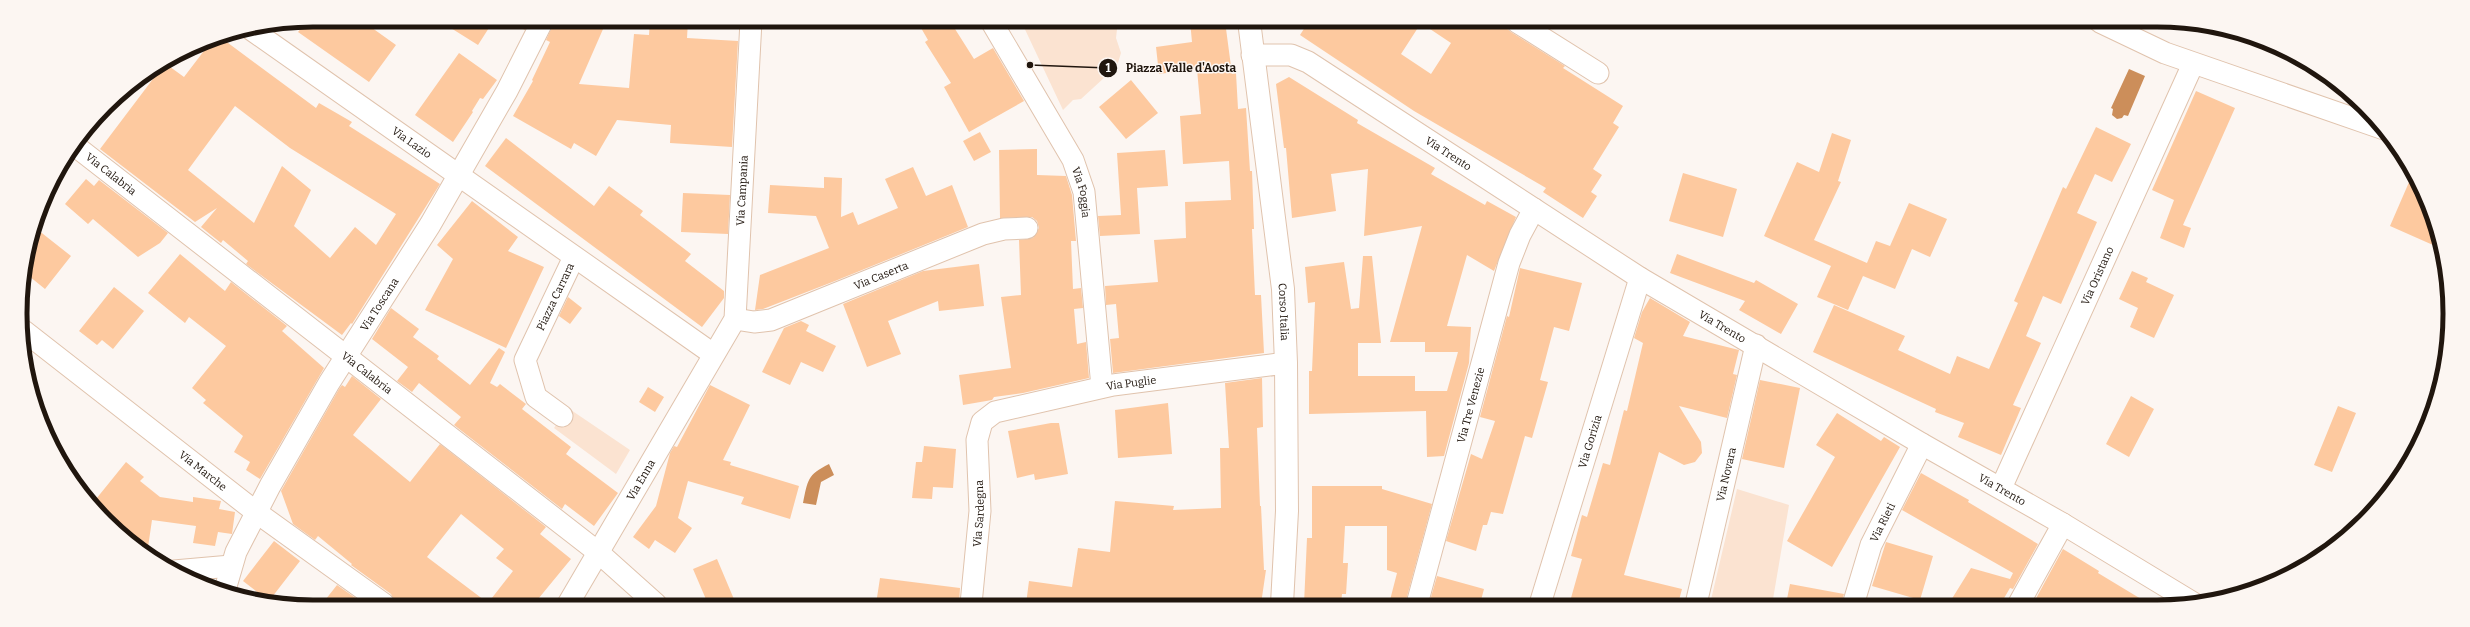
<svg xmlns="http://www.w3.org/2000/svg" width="2470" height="627" font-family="Bitter,serif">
<rect width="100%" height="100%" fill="#fcf6f2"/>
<path fill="#fbe3d1" d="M 1021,21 L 1118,21 L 1116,38 L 1121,53 L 1117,66 L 1081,99 L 1073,100 L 1063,110 Z
M 568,408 L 630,450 L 616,474 L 554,428 Z
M 1737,489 L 1789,505 L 1772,605 L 1710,604 Z"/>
<path fill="#cc8e5a" d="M 2129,69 L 2145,76 L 2128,116 L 2124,115 L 2122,118 L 2117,119 L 2112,115 L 2113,109 L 2111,108 Z
M 829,464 L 834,475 L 821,482 L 816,505 L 803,503 C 808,480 807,475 829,464 Z"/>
<path fill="#fdc99f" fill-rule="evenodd" d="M 311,20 L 361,20 L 396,45 L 369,82 L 298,32 L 307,21 Z
M 438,20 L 494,20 L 478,45 Z
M 505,20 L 529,20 L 525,30 Z
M 555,20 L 607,20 L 579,84 L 629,88 L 634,34 L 649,35 L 650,20 L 688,21 L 687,38 L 738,41 L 732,147 L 670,143 L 671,125 L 617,120 L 596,156 L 574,143 L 571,149 L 513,116 L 533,81 L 532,80 L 550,42 L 546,40 Z
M 917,21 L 950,21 L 974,59 L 993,48 L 1024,101 L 969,132 L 944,87 L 951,83 L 925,42 L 928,40 Z
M 1190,21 L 1225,21 L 1232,74 L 1236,73 L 1238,109 L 1246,108 L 1250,171 L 1252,171 L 1254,229 L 1252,229 L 1255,295 L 1261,295 L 1264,353 L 1113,373 L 1110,339 L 1119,338 L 1116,304 L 1106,305 L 1105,286 L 1158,282 L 1154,240 L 1186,238 L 1185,202 L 1231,200 L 1229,161 L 1183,164 L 1180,116 L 1201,114 L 1197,69 L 1159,74 L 1156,47 L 1192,42 Z
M 1309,21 L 1499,22 L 1511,32 L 1565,66 L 1563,68 L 1623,106 L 1613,123 L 1619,127 L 1593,169 L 1602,175 L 1591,192 L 1597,196 L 1583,218 L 1543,192 L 1546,188 L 1414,111 L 1300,35 ZM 1421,23 L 1451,43 L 1431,74 L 1401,54 Z
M 220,37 L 316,108 L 319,103 L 352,122 L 349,126 L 440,184 L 352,324 L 351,323 L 342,335 L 246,264 L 248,261 L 223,240 L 221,243 L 201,227 L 217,208 L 195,222 L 100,149 L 162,67 L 166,64 L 184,77 L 213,39 ZM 235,106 L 290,148 L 396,214 L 376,245 L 355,227 L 330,258 L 294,226 L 311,190 L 282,166 L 254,223 L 188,170 Z
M 459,53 L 497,80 L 483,99 L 480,98 L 472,111 L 473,112 L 453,142 L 415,115 Z
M 1289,77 L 1358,120 L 1357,123 L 1435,168 L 1431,174 L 1485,205 L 1487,201 L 1516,217 L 1494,271 L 1467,255 L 1447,326 L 1471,327 L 1469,363 L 1444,456 L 1427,457 L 1426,411 L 1309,414 L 1309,371 L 1312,371 L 1315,302 L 1308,303 L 1305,267 L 1344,262 L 1351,309 L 1359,308 L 1363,256 L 1372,256 L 1381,343 L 1358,343 L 1358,376 L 1415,376 L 1415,391 L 1447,391 L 1458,352 L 1425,352 L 1425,342 L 1390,342 L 1422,226 L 1364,236 L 1368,169 L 1331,174 L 1336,211 L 1292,218 L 1286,148 L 1284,148 L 1276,84 Z
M 1131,80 L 1158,113 L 1126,139 L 1099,107 Z
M 2196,91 L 2235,108 L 2183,225 L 2191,228 L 2184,248 L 2160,238 L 2174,200 L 2152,190 Z
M 2096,127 L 2131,144 L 2112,182 L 2095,174 L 2077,213 L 2097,222 L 2061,304 L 2043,296 L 2026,336 L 2041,343 L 2013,405 L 2021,408 L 2001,455 L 1958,437 L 1964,423 L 1935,412 L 1936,409 L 1813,352 L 1834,305 L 1905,336 L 1898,350 L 1950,374 L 1957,356 L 1989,369 L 2018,303 L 2014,301 L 2063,187 L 2066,189 Z
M 980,132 L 991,152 L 974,161 L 963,141 Z
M 1832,133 L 1851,140 L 1838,181 L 1841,182 L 1814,240 L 1867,263 L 1876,241 L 1890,246 L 1909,203 L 1947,219 L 1930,257 L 1912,249 L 1895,289 L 1863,276 L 1848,310 L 1817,297 L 1831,266 L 1764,236 L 1797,162 L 1819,172 Z
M 506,138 L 594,206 L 609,186 L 643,211 L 640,215 L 691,254 L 685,261 L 724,291 L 724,298 L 702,327 L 485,166 Z
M 1037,149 L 1037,175 L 1066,176 L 1072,195 L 1076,241 L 1071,241 L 1073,289 L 1081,288 L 1083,308 L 1074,309 L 1077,344 L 1086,342 L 1089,378 L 1023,393 L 994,397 L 992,400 L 963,405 L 959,375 L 1011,368 L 1001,297 L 1021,295 L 1019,240 L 1033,238 L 1039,228 L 1037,221 L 1032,217 L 1000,218 L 999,150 Z
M 1165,150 L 1168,186 L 1137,188 L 1140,234 L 1100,236 L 1098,216 L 1121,215 L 1117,153 Z
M 913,167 L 926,196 L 952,185 L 968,227 L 835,281 L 763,309 L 755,310 L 760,275 L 829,248 L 816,216 L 768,213 L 770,185 L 824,188 L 824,177 L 842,178 L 841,217 L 853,212 L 858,225 L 898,208 L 885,179 Z
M 1683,173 L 1737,189 L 1723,237 L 1669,221 Z
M 2413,173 L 2420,184 L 2440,238 L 2442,249 L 2390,226 Z
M 86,179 L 94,186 L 99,180 L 168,233 L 160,243 L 138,257 L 93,219 L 88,224 L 65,204 Z
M 683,193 L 730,195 L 728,234 L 681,232 Z
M 472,201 L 518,237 L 508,251 L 544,267 L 506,348 L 425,310 L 453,259 L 437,245 Z
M 38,230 L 71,256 L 45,289 L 24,272 L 29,241 Z
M 180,254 L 225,291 L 231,282 L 287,326 L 282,331 L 324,368 L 260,479 L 246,470 L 250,462 L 234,452 L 243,436 L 203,403 L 206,400 L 192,388 L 226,346 L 189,317 L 185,323 L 148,293 Z
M 1677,254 L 1754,283 L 1756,280 L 1798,304 L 1781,334 L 1739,310 L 1745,301 L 1670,273 Z
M 979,264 L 984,306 L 939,311 L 938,301 L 888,321 L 901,354 L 867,367 L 843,304 L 923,271 Z
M 1520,268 L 1582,283 L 1569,331 L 1554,327 L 1540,380 L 1548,382 L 1532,438 L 1525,436 L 1503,514 L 1491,512 L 1487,525 L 1483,525 L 1476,551 L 1446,541 L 1471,454 L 1482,459 L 1495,421 L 1480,417 L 1507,316 L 1509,317 Z
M 2132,271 L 2148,278 L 2146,282 L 2174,295 L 2154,338 L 2130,327 L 2138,308 L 2119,299 Z
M 114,287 L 144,311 L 113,349 L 102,340 L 97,345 L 79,331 Z
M 568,297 L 582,308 L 570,324 L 559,316 Z
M 1650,298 L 1690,322 L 1683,336 L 1739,350 L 1733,374 L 1737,375 L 1727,418 L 1679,406 L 1701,442 L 1702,453 L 1695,462 L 1684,465 L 1659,452 L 1624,575 L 1682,589 L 1678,604 L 1595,604 L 1571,598 L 1582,559 L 1571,556 L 1582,515 L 1587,517 L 1603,463 L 1610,465 L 1624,410 L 1627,411 L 1643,343 L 1634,338 L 1642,312 Z
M 391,308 L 419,329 L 413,337 L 439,356 L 437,359 L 470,385 L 499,348 L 505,352 L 490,383 L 497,387 L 500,384 L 526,404 L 522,409 L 571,447 L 566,454 L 618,493 L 594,526 L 565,504 L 562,509 L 454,425 L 461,417 L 419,383 L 412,392 L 397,381 L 408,367 L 372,339 Z
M 801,321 L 809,325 L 806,331 L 836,346 L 823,372 L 801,362 L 790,385 L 762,372 L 784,328 Z
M 352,376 L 381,399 L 353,435 L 410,482 L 440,444 L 546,527 L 540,534 L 571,559 L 534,604 L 396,604 L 391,594 L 351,565 L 352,564 L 318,536 L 315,540 L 293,524 L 281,491 L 339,389 L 342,385 L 345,387 ZM 461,514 L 504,549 L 496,558 L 513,571 L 488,603 L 427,557 Z
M 1262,378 L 1263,427 L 1257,428 L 1260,506 L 1261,506 L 1264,570 L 1266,570 L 1261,604 L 1026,604 L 1029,581 L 1072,587 L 1078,548 L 1110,552 L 1115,501 L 1174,506 L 1173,510 L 1221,508 L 1220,448 L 1229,448 L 1225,383 Z
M 1760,380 L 1800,388 L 1784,468 L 1742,459 Z
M 710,385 L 750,405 L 723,460 L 731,462 L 730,465 L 799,486 L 790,519 L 741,504 L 744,497 L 688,481 L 678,518 L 692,528 L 675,553 L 655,540 L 649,549 L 633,537 L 656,506 L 670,453 L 674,446 L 677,447 Z
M 648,387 L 664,397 L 655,412 L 639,402 Z
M 2131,396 L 2154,409 L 2129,457 L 2106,444 Z
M 1168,403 L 1172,454 L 1118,458 L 1115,410 Z
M 2338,406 L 2356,413 L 2332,472 L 2314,465 Z
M 1837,413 L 1881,441 L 1884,437 L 1900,447 L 1832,567 L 1787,541 L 1835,457 L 1816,445 Z
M 1051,423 L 1059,423 L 1068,474 L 1035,480 L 1034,474 L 1017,478 L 1008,431 Z
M 924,446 L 956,449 L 953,488 L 933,487 L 932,499 L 912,498 L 916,462 L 922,462 Z
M 126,462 L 144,477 L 140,481 L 160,497 L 193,502 L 193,497 L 221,501 L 219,509 L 235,512 L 232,534 L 218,532 L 215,546 L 193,543 L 196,526 L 152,520 L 147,554 L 120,534 L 92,504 Z
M 1921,473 L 1969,500 L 1968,502 L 2038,544 L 2013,589 L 2010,588 L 2000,605 L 1948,605 L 1971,568 L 2010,579 L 2013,573 L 1902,510 Z
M 1312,486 L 1382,486 L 1382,489 L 1432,504 L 1405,604 L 1389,604 L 1397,573 L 1387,570 L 1387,526 L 1345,526 L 1343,563 L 1348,563 L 1346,594 L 1342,594 L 1341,604 L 1304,604 L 1307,538 L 1312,538 Z
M 274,541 L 300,561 L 269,601 L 243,581 Z
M 1886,542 L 1933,556 L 1920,600 L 1872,586 Z
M 2063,549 L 2099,571 L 2098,573 L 2151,605 L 2038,605 L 2034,602 Z
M 717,559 L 736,604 L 708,604 L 693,569 Z
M 1437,576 L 1484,589 L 1480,604 L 1429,604 Z
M 880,578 L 960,588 L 959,604 L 876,604 Z
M 1790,584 L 1844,594 L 1841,604 L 1786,604 Z
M 337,585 L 364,604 L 322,604 Z"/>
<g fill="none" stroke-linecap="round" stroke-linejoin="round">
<g stroke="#e0c3ad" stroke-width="23">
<g id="street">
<path id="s1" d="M 991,21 L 1073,160 L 1084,192 L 1102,387"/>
<path d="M 1517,22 L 1598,73"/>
<path d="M 2100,22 L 2165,53 L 2384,129"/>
<path id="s2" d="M 249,28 L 713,354"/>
<path id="s3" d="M 1252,55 L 1291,55 L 1308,62 L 1640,278 L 1922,444 L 2063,524 L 2195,604"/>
<path id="s4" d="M 74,145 L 599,553 L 656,604"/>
<path id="s5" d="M 735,319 L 754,322 L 771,320 L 983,234 L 1004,229 L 1027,228"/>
<path id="s6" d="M 24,331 L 256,512 L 384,604"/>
<path id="s7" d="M 562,416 L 536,397 L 525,360 L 574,257"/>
<path id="s8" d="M 2001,488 L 2193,64"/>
<path d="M 174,571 L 231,566"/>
<path id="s9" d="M 224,593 L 236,552 L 270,486 L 329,383 L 430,225 L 507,91 L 543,20"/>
<path id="s10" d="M 568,604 L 735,319 L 751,21"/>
<path id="s11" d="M 971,604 L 980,511 L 977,440 L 982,422 L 995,412 L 1113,385 L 1286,363"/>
<path id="s12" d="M 1417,604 L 1509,263 L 1520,235 L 1534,209"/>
<path id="s13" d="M 1540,604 L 1640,278"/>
<path id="s14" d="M 1696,604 L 1756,345"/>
<path id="s15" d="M 1853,605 L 1871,545 L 1922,444"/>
<path d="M 2018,605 L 2063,524"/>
</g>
</g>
<g stroke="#e0c3ad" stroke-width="24">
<g id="secondary">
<path id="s16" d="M 1249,21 L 1283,289 L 1286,363 L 1287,511 L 1282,604"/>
</g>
</g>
<use href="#street" stroke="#fff" stroke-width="21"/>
<use href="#secondary" stroke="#fff" stroke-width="22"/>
</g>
<g text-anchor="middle" stroke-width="3" stroke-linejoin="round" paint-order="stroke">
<g font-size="11" fill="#20160e" stroke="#fcf6f2">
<text dy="4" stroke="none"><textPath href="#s2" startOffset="199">Via Lazio</textPath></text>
<text dy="4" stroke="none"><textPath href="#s3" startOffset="225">Via Trento</textPath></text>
<text dy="4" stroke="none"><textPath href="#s4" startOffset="47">Via Calabria</textPath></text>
<text dy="4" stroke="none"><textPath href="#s10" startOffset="459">Via Campania</textPath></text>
<text dy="4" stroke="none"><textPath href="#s1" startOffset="195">Via Foggia</textPath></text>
<text dy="4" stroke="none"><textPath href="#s5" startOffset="155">Via Caserta</textPath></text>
<text dy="4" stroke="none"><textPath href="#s8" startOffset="233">Via Oristano</textPath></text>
<text dy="4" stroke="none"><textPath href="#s7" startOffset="141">Piazza Carrara</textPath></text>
<text dy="4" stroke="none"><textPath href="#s9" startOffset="329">Via Toscana</textPath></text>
<text dy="4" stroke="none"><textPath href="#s16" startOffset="293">Corso Italia</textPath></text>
<text dy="4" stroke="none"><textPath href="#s3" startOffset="549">Via Trento</textPath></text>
<text dy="4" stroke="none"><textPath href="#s4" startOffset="371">Via Calabria</textPath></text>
<text dy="4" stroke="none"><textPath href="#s11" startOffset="339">Via Puglie</textPath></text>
<text dy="4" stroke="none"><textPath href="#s12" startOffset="206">Via Tre Venezie</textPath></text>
<text dy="4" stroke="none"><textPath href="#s13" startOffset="170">Via Gorizia</textPath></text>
<text dy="4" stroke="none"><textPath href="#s6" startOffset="227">Via Marche</textPath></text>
<text dy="4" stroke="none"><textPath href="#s14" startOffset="133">Via Novara</textPath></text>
<text dy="4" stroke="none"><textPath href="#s10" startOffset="144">Via Enna</textPath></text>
<text dy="4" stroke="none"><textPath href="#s3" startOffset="873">Via Trento</textPath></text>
<text dy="4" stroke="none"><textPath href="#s11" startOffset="91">Via Sardegna</textPath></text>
<text dy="4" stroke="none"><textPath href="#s15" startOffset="88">Via Rieti</textPath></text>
</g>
</g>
<path d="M0 0H2470V627H0ZM313 27H2157A286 286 0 0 1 2443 313V314A286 286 0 0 1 2157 600H313A286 286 0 0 1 27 314V313A286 286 0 0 1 313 27Z" fill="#fcf6f2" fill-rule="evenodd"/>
<path fill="none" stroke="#20160e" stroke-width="5" d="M313 27H2157A286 286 0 0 1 2443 313V314A286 286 0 0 1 2157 600H313A286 286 0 0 1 27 314V313A286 286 0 0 1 313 27Z"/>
<path fill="none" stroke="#20160e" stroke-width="1.5" d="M1030 65L1108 68"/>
<g fill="#20160e" stroke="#fcf6f2" stroke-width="1.5">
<circle cx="1030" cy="65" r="4"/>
<circle cx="1108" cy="68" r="10"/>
</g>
<g font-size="12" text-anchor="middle" font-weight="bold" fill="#fff">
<text x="1108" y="72">1</text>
</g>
<g font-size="12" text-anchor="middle" font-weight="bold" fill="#20160e" stroke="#fcf6f2" stroke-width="3" stroke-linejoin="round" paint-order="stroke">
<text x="1181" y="72">Piazza Valle d'Aosta</text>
</g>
</svg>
